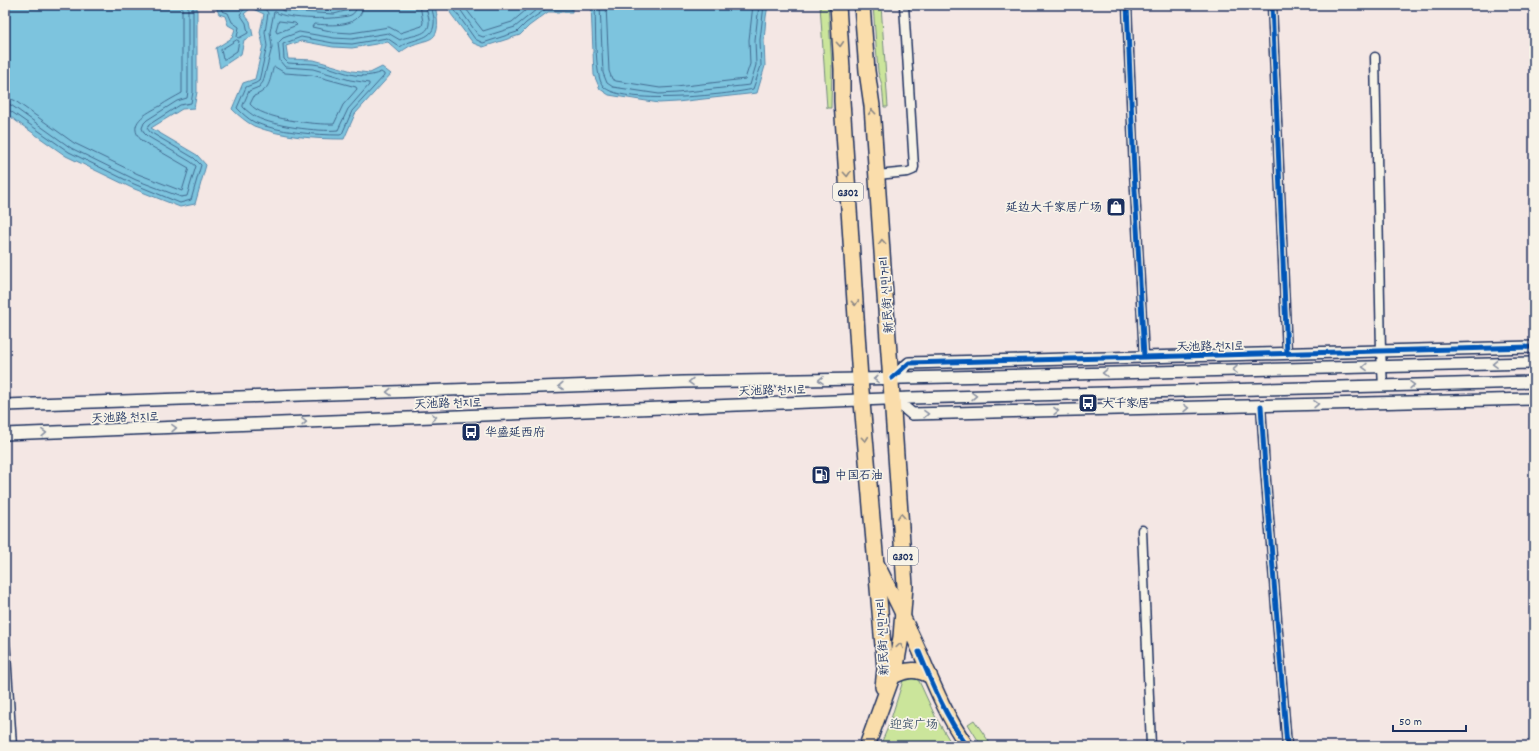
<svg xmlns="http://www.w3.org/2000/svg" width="1539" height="751" font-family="Dekko,'LXGW WenKai TC','Poor Story',sans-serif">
<rect width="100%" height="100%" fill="#f4e7e4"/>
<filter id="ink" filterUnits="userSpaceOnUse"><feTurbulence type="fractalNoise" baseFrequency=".025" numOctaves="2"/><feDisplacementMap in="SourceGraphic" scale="8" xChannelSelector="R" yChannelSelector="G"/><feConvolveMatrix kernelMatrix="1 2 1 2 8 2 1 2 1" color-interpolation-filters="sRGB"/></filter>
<g filter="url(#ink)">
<path fill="#cbe59b" stroke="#738a7c" d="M 820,5 L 828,5 L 832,67 L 831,108 L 827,108 Z
M 873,5 L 881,5 L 888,107 L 884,107 L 882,85 L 878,72 Z
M 907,678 L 914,678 L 919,681 L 936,718 L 953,746 L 880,746 L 889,725 L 902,684 L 903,680 Z
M 974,720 L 992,746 L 982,746 L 981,745 L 968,724 Z"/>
<path fill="#7dc4de" stroke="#5688ab" d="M 5,5 L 197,5 L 197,92 L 194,108 L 182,109 L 151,128 L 197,155 L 206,165 L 195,204 L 180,207 L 132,188 L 66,156 L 16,121 L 5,112 Z
M 221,5 L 268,5 L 334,10 L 355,5 L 435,5 C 445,53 423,32 400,53 L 388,42 L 352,48 L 333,47 L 301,41 L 286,46 L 288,59 L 314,60 L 352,71 L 370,73 L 382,67 L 391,74 L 355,114 L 344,139 C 315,139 282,137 254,126 C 246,122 238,115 232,109 L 243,83 L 255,79 L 263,45 L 260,32 L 264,14 L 251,8 L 244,14 L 250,21 L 253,36 L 244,40 L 241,54 L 220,68 L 216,48 L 232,38 L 235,29 L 228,25 L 225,16 L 219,14 L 216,7 Z
M 447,5 L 572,5 L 572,12 L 548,12 L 529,26 L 520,35 L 483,47 L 473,43 L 451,14 Z
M 591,5 L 768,5 L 766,17 L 764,41 L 765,66 L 757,93 L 677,102 L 659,103 L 609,95 L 600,89 L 594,75 Z"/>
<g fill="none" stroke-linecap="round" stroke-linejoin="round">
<path stroke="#426b91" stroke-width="1" d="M 221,5 L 222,11 L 228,13 L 232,22 L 239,27 L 237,37 L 239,38 L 248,33 L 246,23 L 240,14 L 248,5
M 254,5 L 266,10 L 268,13 L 265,32 L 267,46 L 259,81 L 256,83 L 246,87 L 237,108 C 242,113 248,119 254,122 C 276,132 316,135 340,135 L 342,134 L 352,111 L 384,76 L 384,74 L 381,72 C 356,83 338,67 313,64 C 305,63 296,64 288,63 L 284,59 L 283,44 L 301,37 L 333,43 L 352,44 L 387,38 L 400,47 C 411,38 433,41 434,24 C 435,18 432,11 431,5
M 279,5 L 280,9 L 283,11 L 334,14 L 349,10 L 352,5
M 357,5 C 356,10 355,13 351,15 C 339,20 285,20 276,12 L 274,12 L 270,32 L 272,47 L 263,82 L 259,87 L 249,91 L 243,105 L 243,107 C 247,111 251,114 256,117 C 273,126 318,132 338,130 L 348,109 L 369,85 L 369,83 L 350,80 L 313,69 L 285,67 L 280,61 L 278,43 L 283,38 L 299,32 L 334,38 L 352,39 L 388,33 L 400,40 C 408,35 428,37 429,24 C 430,18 426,11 426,5
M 363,5 C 362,29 330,25 314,24 L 312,27 L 335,32 L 351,33 L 389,27 L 400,33 L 422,26 L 423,22 L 420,5
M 451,5 L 475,39 L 483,43 L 517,32 L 526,23 L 546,9 L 566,8 L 568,5
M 457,5 L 478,35 L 483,37 L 515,27 L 542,5
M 463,5 L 483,31 L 512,22 L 532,5
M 595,5 C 596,22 594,75 603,86 C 620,106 728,95 753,89 L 761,66 L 760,40 L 764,5
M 600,5 L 603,73 L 607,83 L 613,87 L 659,94 L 677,93 L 750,85 L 756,65 L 755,40 L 759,5
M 606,5 L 609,71 L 612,79 L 616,81 L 660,88 L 676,87 L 745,79 L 750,64 L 749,40 L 753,5
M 279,21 L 295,23 L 297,25 L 277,33 L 276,31 Z
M 237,40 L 239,41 L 237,51 L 225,59 L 223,59 L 221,50 Z
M 275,67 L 285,73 L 312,75 L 356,87 L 357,89 L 343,105 L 334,124 C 316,125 261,119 250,104 L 254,96 C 269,90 269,84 273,69 Z
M 5,98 L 14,100 L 74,143 L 138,174 L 182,191 L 189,168 L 142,141 C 125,123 147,113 160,106 C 167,101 175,97 182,93 L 182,5
M 5,104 L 11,105 L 71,148 L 136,180 L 181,197 L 187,196 L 196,166 L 191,162 L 147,136 L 144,133 L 142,128 L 144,123 L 147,120 L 177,101 L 187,98 L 188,91 L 188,5
M 5,109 L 9,110 L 69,152 L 134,184 L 180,203 L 191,200 L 201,165 L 194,158 L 150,132 L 147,128 L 150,124 L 180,105 L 191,103 L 193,92 L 193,5"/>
<g stroke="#1b2f5e" stroke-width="11">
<path id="street" d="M 1127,5 L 1134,171 L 1144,357
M 1272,5 L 1287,354
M 1375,57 L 1381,351 L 1383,386
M 877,175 L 908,172 L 913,170 L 914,167 L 904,5
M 1261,406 L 1265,468 L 1287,746
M 1142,530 L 1151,746
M 5,638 L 12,746"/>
</g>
<g stroke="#1b2f5e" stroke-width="14">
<path id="secondary" d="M 892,378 L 909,363 L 1534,347
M 893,398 L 912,414 L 1534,399
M 5,405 L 684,382 L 860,379 L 1534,363
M 5,434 L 911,398 L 1534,382"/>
</g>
<g stroke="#1b2f5e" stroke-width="16">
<path id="primary" d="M 878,565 C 892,593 906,621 919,650 C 933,683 946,716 967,746"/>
</g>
<g stroke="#1b2f5e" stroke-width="18">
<path id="highway" d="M 838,5 L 842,69 L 842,101 L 860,379 L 885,669 L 883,687
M 862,5 L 867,71 L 872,106 L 905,586 L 901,637 L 896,666 L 867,746
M 893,676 C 906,670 916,668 929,675"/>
</g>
<use href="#street" stroke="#f7f3e8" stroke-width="8"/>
<use href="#secondary" stroke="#f7f3e8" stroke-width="11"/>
<use href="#primary" stroke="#faddab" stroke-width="13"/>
<use href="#highway" stroke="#faddab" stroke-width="15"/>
<g stroke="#f7f3e8" stroke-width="8">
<path id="cycleway" d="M 1127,5 L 1134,171 L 1144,357
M 1272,5 L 1287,354
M 892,378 L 909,363 L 1534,347
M 1261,406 L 1265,468 L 1287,746
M 919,652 C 932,684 946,717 967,746"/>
</g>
<use href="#cycleway" stroke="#0057b8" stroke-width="5"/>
</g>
<defs><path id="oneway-chevron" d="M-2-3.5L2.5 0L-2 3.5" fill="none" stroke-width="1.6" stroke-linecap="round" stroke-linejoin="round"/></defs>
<g stroke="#8a8684">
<use href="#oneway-chevron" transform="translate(840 44) rotate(86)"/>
<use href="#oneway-chevron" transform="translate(872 112) rotate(-95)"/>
<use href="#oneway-chevron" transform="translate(847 174) rotate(86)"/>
<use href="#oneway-chevron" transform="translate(882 242) rotate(-94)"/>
<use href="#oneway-chevron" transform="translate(855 303) rotate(86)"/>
<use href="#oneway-chevron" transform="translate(865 439) rotate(85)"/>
<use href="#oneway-chevron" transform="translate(901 516) rotate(-94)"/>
<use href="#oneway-chevron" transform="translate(900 646) rotate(-81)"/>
</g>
<g stroke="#8991a3">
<use href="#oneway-chevron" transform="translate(1495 364) rotate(179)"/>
<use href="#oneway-chevron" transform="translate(1365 367) rotate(179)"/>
<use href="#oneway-chevron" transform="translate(1235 370) rotate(179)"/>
<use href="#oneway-chevron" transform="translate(1105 373) rotate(179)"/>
<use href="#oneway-chevron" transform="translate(876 379) rotate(178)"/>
<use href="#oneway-chevron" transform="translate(821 380) rotate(179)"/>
<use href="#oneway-chevron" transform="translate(691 382) rotate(179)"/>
<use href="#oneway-chevron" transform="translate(1412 385) rotate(-1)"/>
<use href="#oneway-chevron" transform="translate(561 386) rotate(178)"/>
<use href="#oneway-chevron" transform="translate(389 392) rotate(178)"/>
<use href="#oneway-chevron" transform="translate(974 396) rotate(-1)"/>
<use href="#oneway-chevron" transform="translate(1316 404) rotate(-1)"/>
<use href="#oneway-chevron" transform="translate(1186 408) rotate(-1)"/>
<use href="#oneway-chevron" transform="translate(1056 411) rotate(-1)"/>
<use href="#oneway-chevron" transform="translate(926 414) rotate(-1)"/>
<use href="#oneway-chevron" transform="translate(434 417) rotate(-2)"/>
<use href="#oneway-chevron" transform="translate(304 422) rotate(-2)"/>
<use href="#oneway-chevron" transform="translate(174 428) rotate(-2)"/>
<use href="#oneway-chevron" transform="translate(44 433) rotate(-2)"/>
</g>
</g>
<defs>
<g id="shop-square" transform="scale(1)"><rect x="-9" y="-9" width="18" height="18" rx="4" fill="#1b2f5e" stroke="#f7f3e8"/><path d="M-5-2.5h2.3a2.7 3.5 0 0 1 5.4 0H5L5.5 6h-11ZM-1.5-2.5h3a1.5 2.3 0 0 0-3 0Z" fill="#fff"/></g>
<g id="bus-square" transform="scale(1)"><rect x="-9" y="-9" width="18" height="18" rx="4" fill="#1b2f5e" stroke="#f7f3e8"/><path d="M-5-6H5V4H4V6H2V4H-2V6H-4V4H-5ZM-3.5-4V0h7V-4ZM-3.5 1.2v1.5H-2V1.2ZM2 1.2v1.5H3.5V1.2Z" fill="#fff"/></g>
<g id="fuel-square" transform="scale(1)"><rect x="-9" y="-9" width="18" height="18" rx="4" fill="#1b2f5e" stroke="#f7f3e8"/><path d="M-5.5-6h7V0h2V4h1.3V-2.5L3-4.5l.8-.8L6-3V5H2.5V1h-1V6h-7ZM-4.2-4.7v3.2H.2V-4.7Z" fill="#fff"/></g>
</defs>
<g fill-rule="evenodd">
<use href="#shop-square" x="1116" y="207"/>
<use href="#bus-square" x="1088" y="403"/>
<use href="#bus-square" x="471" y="432"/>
<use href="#fuel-square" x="821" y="475"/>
</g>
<g text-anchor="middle" stroke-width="3.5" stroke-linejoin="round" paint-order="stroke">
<g fill="#f7f3e8" stroke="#5d6a87" stroke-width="1">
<rect x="833" y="183" width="30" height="18" rx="3"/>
<rect x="888" y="547" width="30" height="18" rx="3"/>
</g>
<g font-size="11" font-weight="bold" fill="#1b2f5e">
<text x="848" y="196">G302</text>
<text x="903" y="560">G302</text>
</g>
<g font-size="12" fill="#1b2f5e" stroke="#f7f3e8" text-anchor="start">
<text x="1102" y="211" text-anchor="end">延边大千家居广场</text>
<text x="1102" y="407">大千家居</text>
<text x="485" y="436">华盛延西府</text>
<text x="835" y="479">中国石油</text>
</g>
<g font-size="12" fill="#1b2f5e" stroke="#f7f3e8">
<text transform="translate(886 295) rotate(-94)" y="4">新民街 신민거리</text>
<text transform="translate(1210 346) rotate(-1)" y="4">天池路 천지로</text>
<text transform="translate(772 390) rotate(-2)" y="4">天池路 천지로</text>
<text transform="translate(448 403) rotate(-2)" y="4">天池路 천지로</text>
<text transform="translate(125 417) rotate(-2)" y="4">天池路 천지로</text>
<text transform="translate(882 637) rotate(-93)" y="4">新民街 신민거리</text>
</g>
<g font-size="12" fill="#3e536a" stroke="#f7f3e8">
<text x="914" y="728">迎宾广场</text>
</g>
</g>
<rect width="1539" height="751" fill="none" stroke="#f7f3e8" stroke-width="20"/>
<rect x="10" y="10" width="1519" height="731" fill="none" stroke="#1b2f5e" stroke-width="1.5" filter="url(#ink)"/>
<path d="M1393 725v6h73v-6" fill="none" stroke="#1b2f5e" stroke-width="2"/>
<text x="1399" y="725" font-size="12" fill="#1b2f5e" stroke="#f7f3e8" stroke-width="3" paint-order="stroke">50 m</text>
</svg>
